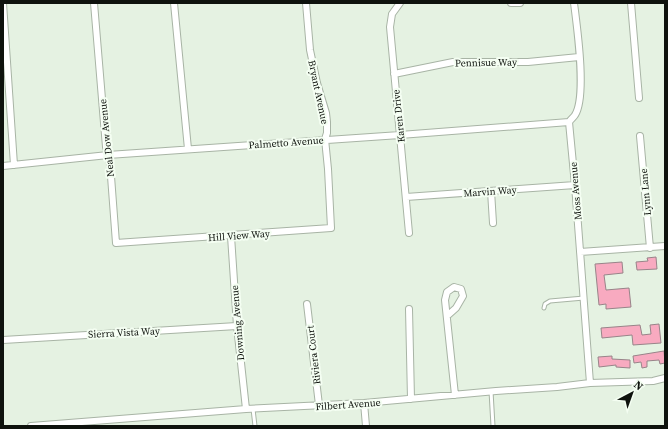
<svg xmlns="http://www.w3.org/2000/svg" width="668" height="429" font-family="'Source Serif 4',serif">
<rect width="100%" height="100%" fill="#e5f2e2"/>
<path fill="#f8aac0" stroke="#988489" d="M 656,257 L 657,269 L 637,270 L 636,262 L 648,261 L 647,258 Z
M 622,262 L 623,273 L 604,275 L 606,290 L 629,288 L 631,307 L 606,309 L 606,304 L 599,305 L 595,264 Z
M 659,324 L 661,343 L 633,345 L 632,335 L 602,338 L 601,328 L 640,325 L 642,335 L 651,334 L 650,325 Z
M 664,351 L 665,363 L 660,364 L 659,360 L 647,361 L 647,367 L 642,368 L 641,362 L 634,363 L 633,356 Z
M 612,356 L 612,359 L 630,360 L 630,368 L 616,367 L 616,365 L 599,367 L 598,357 Z"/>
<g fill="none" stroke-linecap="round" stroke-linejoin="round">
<g stroke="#a8b4a5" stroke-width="5">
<path id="lane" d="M 544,308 L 545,304 L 550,301 L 584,298
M 491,391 L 493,426
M 253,409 L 255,426"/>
</g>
<g stroke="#a8b4a5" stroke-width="8">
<path id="street" d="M 3,3 L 14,165
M 94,3 L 106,147 L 110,163 L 116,243 L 331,228 L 328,169 L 325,139 L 327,133 L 327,122 L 326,113 L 317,83 L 310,50 L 306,3
M 174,3 L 188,149
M 400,3 L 392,14 L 390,27 L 409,233
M 511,3 L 520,3
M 574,3 C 577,27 587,96 575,115 C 574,117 571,119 569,122 L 575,185 L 590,383
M 631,3 L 639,98
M 394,74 L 453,62 L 528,62 L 579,57
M 640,136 L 650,248
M 3,166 L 108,155 L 400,135 L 569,122
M 491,191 L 493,223
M 406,197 L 575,185
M 231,236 L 237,326 L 246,409
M 580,252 L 665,246
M 307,304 L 319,405
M 409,309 L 411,399
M 447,316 L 456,308 L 463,296 L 461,289 L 454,287 L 447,292 L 445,300 L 455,395
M 3,340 L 237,326
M 364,403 L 366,426
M 31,426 L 246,409 L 364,403 L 496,391 L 557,387 L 590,383 L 653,381 L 665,378"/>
</g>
<use href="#lane" stroke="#fff" stroke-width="3"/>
<use href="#street" stroke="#fff" stroke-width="6"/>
</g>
<g text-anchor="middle" stroke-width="4" stroke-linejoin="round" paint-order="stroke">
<g font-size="10" fill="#0e120d" stroke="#f4fef2">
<text transform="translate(486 62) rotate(-1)" y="4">Pennisue Way</text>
<text transform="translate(319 92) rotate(78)" y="4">Bryant Avenue</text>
<text transform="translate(398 116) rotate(-96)" y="4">Karen Drive</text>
<text transform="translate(106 138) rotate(-96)" y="4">Neal Dow Avenue</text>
<text transform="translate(286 142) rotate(-4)" y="4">Palmetto Avenue</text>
<text transform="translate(490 191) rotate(-4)" y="4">Marvin Way</text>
<text transform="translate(575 191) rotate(-95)" y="4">Moss Avenue</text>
<text transform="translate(645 192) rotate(-95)" y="4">Lynn Lane</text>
<text transform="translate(239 235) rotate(-4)" y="4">Hill View Way</text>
<text transform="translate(237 323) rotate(-95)" y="4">Downing Avenue</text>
<text transform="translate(124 332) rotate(-3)" y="4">Sierra Vista Way</text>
<text transform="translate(313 355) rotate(-97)" y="4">Riviera Court</text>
<text transform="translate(348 404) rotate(-4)" y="4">Filbert Avenue</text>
</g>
</g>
<rect width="668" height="429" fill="none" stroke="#0e120d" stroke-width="8"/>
<g transform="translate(632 393) rotate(41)" stroke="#f4fef2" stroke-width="3" paint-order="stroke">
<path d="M0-3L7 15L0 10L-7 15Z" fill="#0e120d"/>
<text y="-6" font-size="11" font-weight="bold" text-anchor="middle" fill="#0e120d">N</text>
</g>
</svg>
